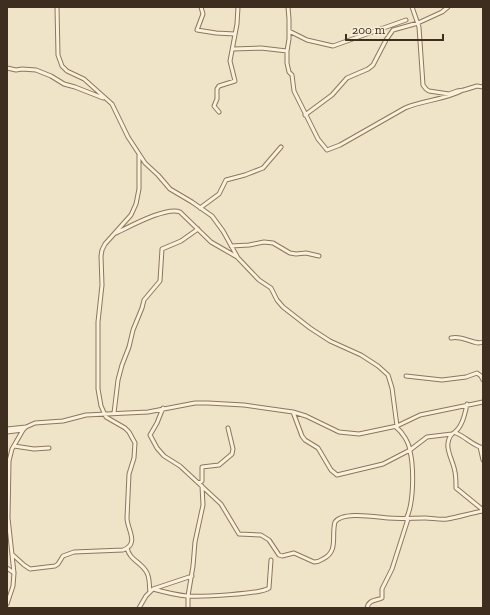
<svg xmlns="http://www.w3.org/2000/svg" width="490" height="615" font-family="'Zilla Slab',serif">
<rect width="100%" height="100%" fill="#f0e4c8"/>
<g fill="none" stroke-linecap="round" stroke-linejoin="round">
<g stroke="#8d765c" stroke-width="5">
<path id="street" d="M 57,7 L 58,55 L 62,66 L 67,71 L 84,79 L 112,104 L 128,137 L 145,163 L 158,175 L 170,189 L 192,202 L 212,216 L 223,231 L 238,258 L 259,280 L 271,288 L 277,300 L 283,307 L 310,328 L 330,341 L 361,355 L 378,366 L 388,375 L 392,388 L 397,426
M 201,7 L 203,14 L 197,30 L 216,33 L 235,34
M 288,7 L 289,19 L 289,39 L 287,51 L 287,63 L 289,72 L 292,75 L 294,91 L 318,139 L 327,150 L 340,145 L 405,108 C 423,100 445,100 463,90
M 412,7 L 419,27 L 423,85 L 426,89 L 429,91 L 449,94 L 457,91 L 464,90 L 477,86 L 483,87
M 289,31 L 307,40 L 333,46 L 406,20
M 233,49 L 261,48 L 287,51
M 7,68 L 16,70 L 22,69 L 36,70 L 51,76 L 64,84 L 75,87 L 103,98
M 219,112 L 214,106 L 217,99 L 217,89 L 219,86 L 235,81 L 230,61 L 237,24 L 238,7
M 305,115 L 332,95 L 347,78 L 368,69 L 373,65 L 386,40 L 393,30 L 418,23 L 442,12 L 448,7
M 200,208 L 219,194 L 226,180 L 245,175 L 263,168 L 281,147
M 116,233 C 129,227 167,206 180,212 L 211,242 L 237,257
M 231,246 L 249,245 L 264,242 L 273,243 L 290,253 L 296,254 L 306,253 L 319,256
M 451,338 C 465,335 473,346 483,342
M 406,376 L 442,380 L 466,377 L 477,373 L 481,376 L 483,380
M 163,408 L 157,423 L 150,435 L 157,448 L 164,456 L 180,466 L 221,504 L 239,534 L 261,535 L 269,540 L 279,555 L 282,556 L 294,553 L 314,562 C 318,562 320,561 323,559 C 339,551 331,536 335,522 C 342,511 376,517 388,518 C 401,519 413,518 425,518 C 432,518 440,520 447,519 C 459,517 471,513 483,511
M 293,412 L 302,436 L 305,440 L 318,448 L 331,470 L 337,475 L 383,464 L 410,450 L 427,437 L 452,434 C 462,429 465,414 467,404
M 114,413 L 118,380 L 122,365 L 129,347 L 133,330 L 142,308 L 144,300 L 160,281 L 162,249 L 181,241 L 198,229
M 396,427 C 402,432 409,442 410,451 C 414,468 414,504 406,519
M 7,429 L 26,427
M 7,432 L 23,430 L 26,427 L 35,423 L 63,421 L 86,415 L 148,412 L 195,403 L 208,403 L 244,405 L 293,412 L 306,416 L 339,432 L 359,434 L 397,426 L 420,415 L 483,402
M 456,433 C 466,437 472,445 483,448
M 452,434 C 442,446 453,459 455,472 C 456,477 456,483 456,488 L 483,510
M 14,446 L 34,449 L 49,448
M 480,447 L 483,460
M 199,483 L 202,481 L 202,467 L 219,465 L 232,454 L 233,449 L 228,428
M 127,548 C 130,561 142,562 147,573 C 150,578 149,586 150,592
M 13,555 L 24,565 L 30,569 L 55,566 L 58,564 L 63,556 L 74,552 L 123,550 C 140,544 127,529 127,518 L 129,474 L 134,458 L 135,443 L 129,432 L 125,428 L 106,417 L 101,406 L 98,389 L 98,322 L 102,285 L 101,256 L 102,250 L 105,244 L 131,215 L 136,204 L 139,189 L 139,155
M 7,568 L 14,573
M 153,589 C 164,592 175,595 187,596 C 200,597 262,594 269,588 L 271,560
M 7,604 L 13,586 L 14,573 L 8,518 L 9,461 L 12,449 L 23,430
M 139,608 L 146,596 L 153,589 L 192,576
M 188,608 L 188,596 L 193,566 L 195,542 L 203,505 L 202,486
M 367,608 C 369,599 376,601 382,598 L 382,589 L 392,569 L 408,519"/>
</g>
<use href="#street" stroke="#faf1dc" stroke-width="3"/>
</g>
<rect width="490" height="615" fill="none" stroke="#3d2e20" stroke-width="16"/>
<path d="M346 34v6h97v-6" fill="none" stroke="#3d2e20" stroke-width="2"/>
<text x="352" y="34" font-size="12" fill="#3d2e20" stroke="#f7eed8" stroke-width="3" paint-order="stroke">200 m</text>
</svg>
